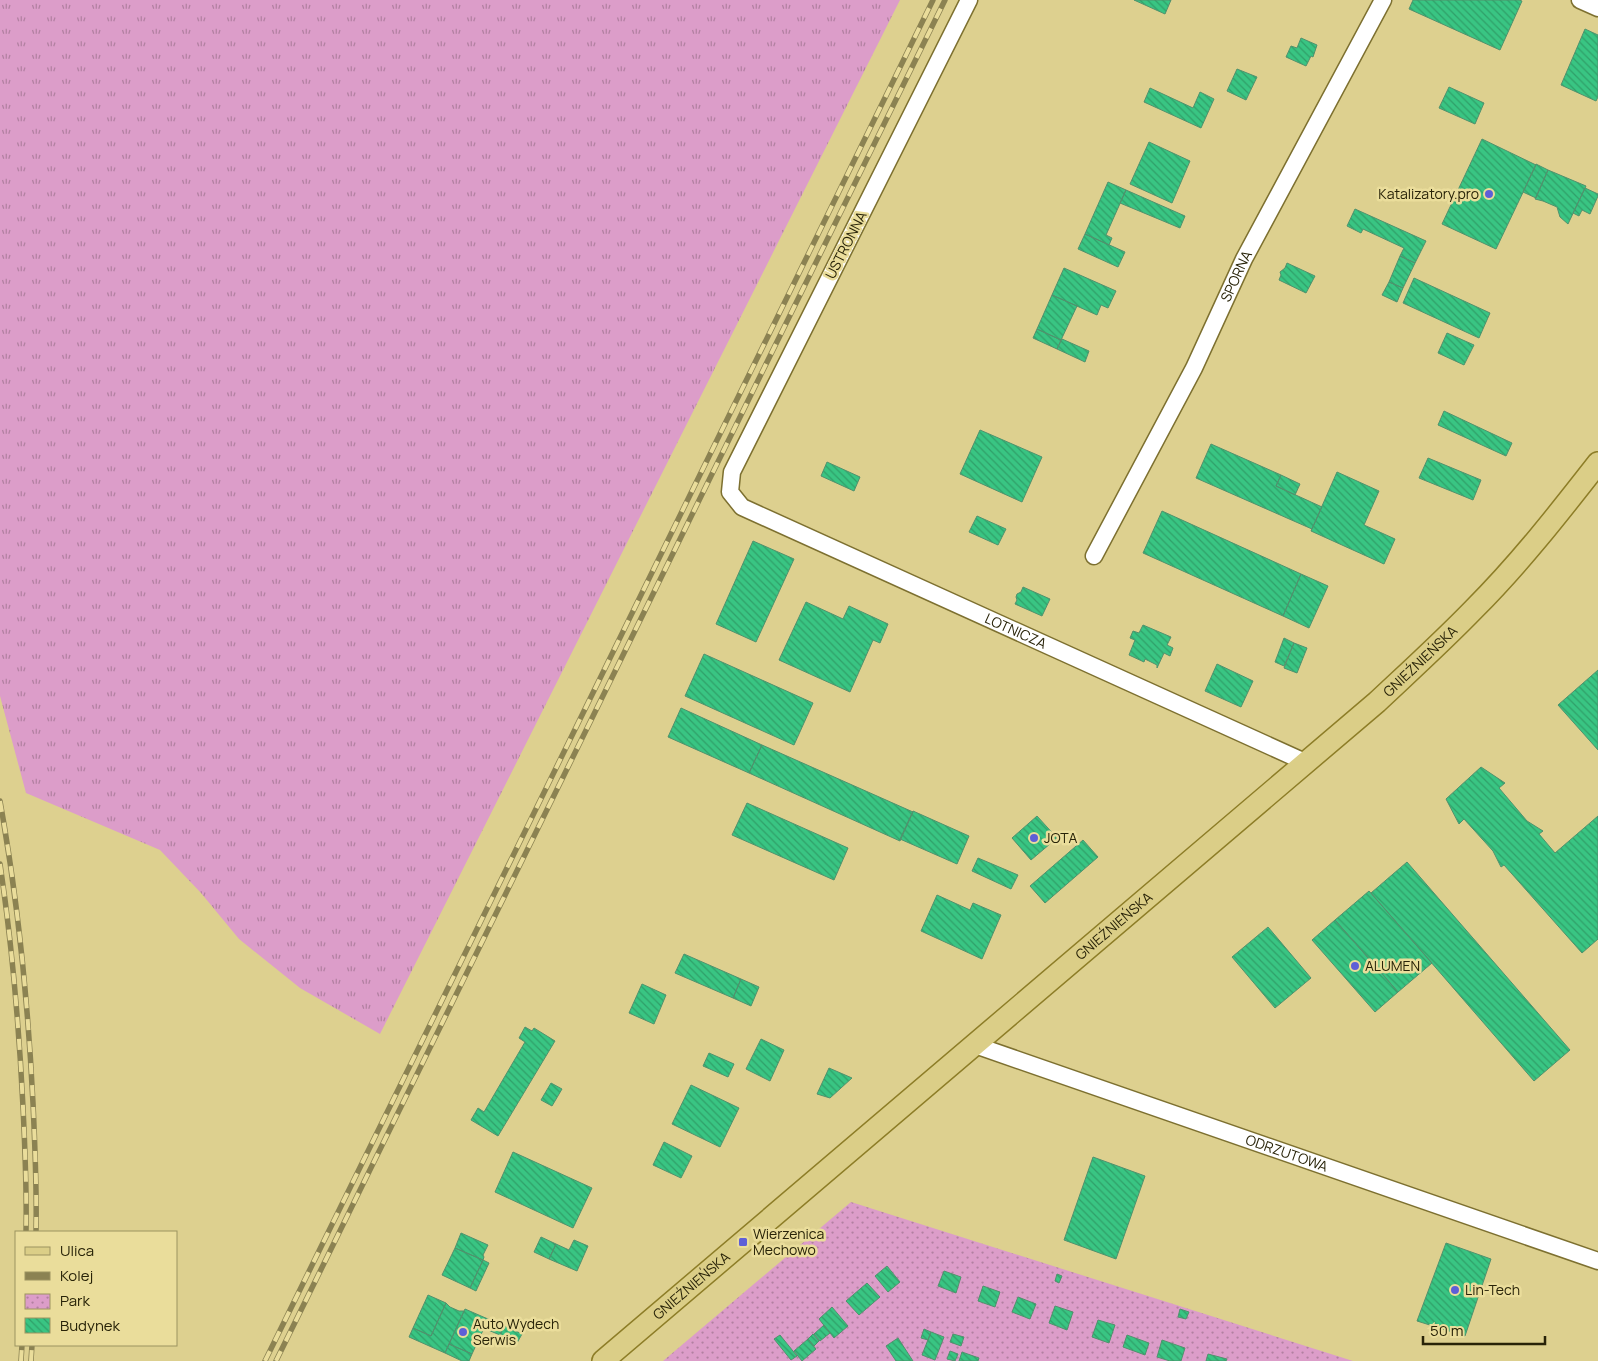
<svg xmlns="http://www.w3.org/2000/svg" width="1598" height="1361" font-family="Manrope,sans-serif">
<defs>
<pattern id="grass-tufts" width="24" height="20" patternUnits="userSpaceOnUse" patternTransform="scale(1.25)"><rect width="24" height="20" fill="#dc9dc9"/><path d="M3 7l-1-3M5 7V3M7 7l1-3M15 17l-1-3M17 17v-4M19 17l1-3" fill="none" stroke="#b280a1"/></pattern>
<pattern id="park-dots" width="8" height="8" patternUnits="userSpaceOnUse" patternTransform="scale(1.25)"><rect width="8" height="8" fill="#dc9dc9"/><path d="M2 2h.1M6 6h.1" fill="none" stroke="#b280a1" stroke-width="1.8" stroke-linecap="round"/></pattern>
<pattern id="building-back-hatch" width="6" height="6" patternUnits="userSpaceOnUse" patternTransform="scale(1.25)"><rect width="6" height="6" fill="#39c583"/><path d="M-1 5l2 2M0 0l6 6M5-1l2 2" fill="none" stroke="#30a069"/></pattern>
</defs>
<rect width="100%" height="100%" fill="#ddd08f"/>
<path fill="url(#grass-tufts)" d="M 0,0 L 900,0 L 380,1034 L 300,988 L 239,939 L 201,893 L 160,850 L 26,793 L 0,696 Z"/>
<path fill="url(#park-dots)" d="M 851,1202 L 1353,1361 L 663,1361 Z"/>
<path fill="url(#building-back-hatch)" stroke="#51916d" d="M 1134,0 L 1171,0 L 1165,14 Z
M 1413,0 L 1519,0 L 1522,1 L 1500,50 L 1409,9 Z
M 1585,29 L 1598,35 L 1598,97 L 1596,101 L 1561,85 Z
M 1301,38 L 1317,45 L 1313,57 L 1311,56 L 1306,66 L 1286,57 L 1291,46 L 1297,48 Z
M 1237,69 L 1257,77 L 1246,100 L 1227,91 Z
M 1449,87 L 1484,103 L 1475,124 L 1439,108 Z
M 1150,88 L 1193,108 L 1200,92 L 1214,99 L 1201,128 L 1144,102 Z
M 1482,139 L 1536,165 L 1496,249 L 1442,224 Z
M 1149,142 L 1190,161 L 1172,203 L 1130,184 Z
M 1536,164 L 1548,170 L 1536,198 L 1523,192 Z
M 1548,170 L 1586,186 L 1568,224 L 1560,217 L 1557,207 L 1543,201 L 1535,199 Z
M 1108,182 L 1126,190 L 1106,235 L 1112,238 L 1109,245 L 1085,234 Z
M 1585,188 L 1598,194 L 1598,196 L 1590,214 L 1582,210 L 1579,216 L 1573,213 Z
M 1126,190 L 1185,216 L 1180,228 L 1120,203 Z
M 1355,209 L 1426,241 L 1415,263 L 1400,256 L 1404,248 L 1363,229 L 1361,233 L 1347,226 Z
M 1085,234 L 1125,252 L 1118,267 L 1078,249 Z
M 1400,256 L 1415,263 L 1403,288 L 1389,282 Z
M 1287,263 L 1315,276 L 1306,293 L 1279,280 L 1281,275 L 1280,272 L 1285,268 Z
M 1064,268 L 1116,291 L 1108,308 L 1101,305 L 1097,315 L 1052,295 Z
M 1414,278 L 1490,313 L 1479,338 L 1403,303 Z
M 1389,282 L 1403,288 L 1397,302 L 1382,295 Z
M 1052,295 L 1077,306 L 1061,340 L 1037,329 Z
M 1037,329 L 1061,340 L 1057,349 L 1033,338 Z
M 1447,333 L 1474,345 L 1464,365 L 1438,353 Z
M 1062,339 L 1089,351 L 1085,362 L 1057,349 Z
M 1444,411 L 1512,443 L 1506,456 L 1438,425 Z
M 980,430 L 1042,457 L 1022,502 L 960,474 Z
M 1211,444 L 1281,475 L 1276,486 L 1322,507 L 1312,529 L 1196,478 Z
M 1428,458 L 1481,480 L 1473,500 L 1419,478 Z
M 827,462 L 860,477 L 854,491 L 821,476 Z
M 1337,472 L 1379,491 L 1364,525 L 1395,539 L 1384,564 L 1311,531 Z
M 1281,475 L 1300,484 L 1295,495 L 1276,486 Z
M 1162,511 L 1301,574 L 1283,616 L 1143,553 Z
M 977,516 L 1006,529 L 998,545 L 969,532 Z
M 753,541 L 794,559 L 756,642 L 716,624 Z
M 1301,574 L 1328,586 L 1309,628 L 1283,616 Z
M 1023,587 L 1050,599 L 1042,616 L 1015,604 L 1017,600 L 1016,597 L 1017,594 L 1021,592 Z
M 806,602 L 843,619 L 849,606 L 888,624 L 880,643 L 873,640 L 850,692 L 779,660 Z
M 1143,625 L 1171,637 L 1167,645 L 1173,648 L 1170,656 L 1164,653 L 1157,668 L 1157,665 L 1145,659 L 1144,662 L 1129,655 L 1135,640 L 1130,638 L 1133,631 L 1139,633 Z
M 1284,638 L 1294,643 L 1284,666 L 1275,662 Z
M 1294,643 L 1307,648 L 1297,673 L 1284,668 Z
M 704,654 L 813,703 L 794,745 L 685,696 Z
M 1217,664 L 1253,681 L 1241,707 L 1205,691 Z
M 1598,670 L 1598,750 L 1558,705 Z
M 681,708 L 762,745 L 749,773 L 668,737 Z
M 762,745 L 913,812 L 900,841 L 749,773 Z
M 1481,767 L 1505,783 L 1499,788 L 1527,821 L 1543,831 L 1539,834 L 1555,853 L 1598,816 L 1598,939 L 1582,953 L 1504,865 L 1501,867 L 1493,851 L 1464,819 L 1459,824 L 1446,799 Z
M 747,803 L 848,848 L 834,880 L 732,835 Z
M 913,811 L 969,836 L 957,864 L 900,839 Z
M 1037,816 L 1057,838 L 1031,860 L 1012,838 Z
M 1083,840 L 1098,857 L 1045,903 L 1030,886 Z
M 978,858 L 1018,875 L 1011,889 L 972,871 Z
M 1407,862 L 1570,1050 L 1534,1081 L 1371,893 Z
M 1369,891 L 1432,963 L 1398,992 L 1335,920 Z
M 937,895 L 970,910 L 973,903 L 1001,915 L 982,959 L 921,931 Z
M 1335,920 L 1398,992 L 1375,1012 L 1312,940 Z
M 1268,927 L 1311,978 L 1275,1008 L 1232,957 Z
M 684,954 L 741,979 L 733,998 L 675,973 Z
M 741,979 L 759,987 L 751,1006 L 733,998 Z
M 642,984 L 666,995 L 654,1024 L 629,1013 Z
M 525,1027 L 532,1031 L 534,1028 L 555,1041 L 498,1136 L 471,1120 L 478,1108 L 484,1112 L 525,1042 L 519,1038 Z
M 761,1039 L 784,1050 L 770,1081 L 746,1069 Z
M 709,1053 L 734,1064 L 728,1077 L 703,1066 Z
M 829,1068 L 852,1078 L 830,1098 L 817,1094 Z
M 551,1083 L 562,1089 L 552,1106 L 541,1100 Z
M 691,1085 L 739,1108 L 720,1147 L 672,1124 Z
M 664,1142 L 692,1156 L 681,1178 L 653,1165 Z
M 513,1152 L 592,1188 L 573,1228 L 495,1192 Z
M 1093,1157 L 1145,1176 L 1116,1259 L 1064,1240 Z
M 461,1233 L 488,1245 L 483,1255 L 484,1257 L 483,1260 L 455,1248 Z
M 541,1237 L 556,1244 L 549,1259 L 534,1252 Z
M 574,1240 L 588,1246 L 577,1271 L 549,1259 L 556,1244 L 569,1250 Z
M 1446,1243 L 1491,1259 L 1465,1336 L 1417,1321 Z
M 455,1248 L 483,1260 L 470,1288 L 442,1275 Z
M 483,1260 L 489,1263 L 476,1291 L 470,1288 Z
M 887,1266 L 900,1282 L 888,1292 L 875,1276 Z
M 944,1271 L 961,1277 L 956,1293 L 938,1286 Z
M 1057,1274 L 1062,1276 L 1059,1283 L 1055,1281 Z
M 867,1283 L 880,1297 L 859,1315 L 846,1301 Z
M 983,1286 L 1000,1292 L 995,1307 L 978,1301 Z
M 428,1295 L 446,1303 L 431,1336 L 413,1328 Z
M 1018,1297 L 1036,1304 L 1030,1319 L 1012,1312 Z
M 446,1303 L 450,1307 L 459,1311 L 464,1311 L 445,1353 L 409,1337 L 413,1328 L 431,1336 Z
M 1055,1306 L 1073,1312 L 1067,1330 L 1049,1323 Z
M 832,1307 L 848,1326 L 834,1338 L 819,1319 Z
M 465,1309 L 504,1326 L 500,1335 L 488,1330 L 489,1328 L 485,1326 L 472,1354 L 449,1344 Z
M 1180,1309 L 1189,1312 L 1186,1319 L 1178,1317 Z
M 1098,1320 L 1115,1325 L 1109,1343 L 1092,1337 Z
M 824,1325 L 830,1333 L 820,1341 L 814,1334 Z
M 504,1326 L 522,1334 L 517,1343 L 500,1335 Z
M 924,1329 L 931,1332 L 928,1340 L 921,1338 Z
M 931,1332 L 944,1337 L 935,1360 L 922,1355 Z
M 813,1334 L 819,1341 L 814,1346 L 808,1339 Z
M 953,1334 L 964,1337 L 961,1346 L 950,1342 Z
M 780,1335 L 797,1356 L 791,1360 L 774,1339 Z
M 1127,1335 L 1149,1343 L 1145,1355 L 1123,1347 Z
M 898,1338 L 913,1361 L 896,1361 L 886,1346 Z
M 808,1339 L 816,1349 L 802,1361 L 794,1351 Z
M 1162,1340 L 1185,1348 L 1181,1361 L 1170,1361 L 1157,1357 Z
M 449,1344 L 472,1354 L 469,1361 L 462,1361 L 445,1353 Z
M 950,1351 L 958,1354 L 955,1361 L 947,1359 Z
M 962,1352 L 979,1358 L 978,1361 L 959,1361 Z
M 1208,1354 L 1227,1359 L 1226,1361 L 1206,1361 Z"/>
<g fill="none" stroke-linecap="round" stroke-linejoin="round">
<g stroke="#7d7030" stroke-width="19">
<g id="minor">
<path id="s1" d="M 969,0 L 732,472 L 730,492 L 742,507 L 1307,763"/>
<path d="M 1580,0 L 1598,8"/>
<path id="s2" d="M 1094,556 L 1194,368 L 1244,259 L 1383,0"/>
<path id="s3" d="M 975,1045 L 1598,1261"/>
</g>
</g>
<g stroke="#8d7d27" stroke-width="24">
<g id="major">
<path id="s4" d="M 603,1361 L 1377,702 C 1410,671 1443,641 1474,609 C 1519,564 1559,513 1598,463"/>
</g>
</g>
<use href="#minor" stroke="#fff" stroke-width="16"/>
<use href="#major" stroke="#dbce87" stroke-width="21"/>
<g stroke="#8b8252" stroke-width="5.5">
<path id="rail" d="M 0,801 C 18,901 28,1002 33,1103 C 35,1146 37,1189 36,1232
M 0,864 C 12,944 19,1026 23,1107 C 25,1149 27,1190 26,1232
M 21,1361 L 22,1345
M 31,1361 L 32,1345
M 265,1361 L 933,0
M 276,1361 L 945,0"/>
</g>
<use href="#rail" stroke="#eadd9b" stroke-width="4" stroke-dasharray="11" stroke-linecap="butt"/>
</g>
<g fill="#5e5fd7" stroke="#eadd9b" stroke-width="2">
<circle cx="1489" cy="194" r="5"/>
<circle cx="1034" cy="838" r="5"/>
<circle cx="1355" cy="966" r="5"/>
<rect x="738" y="1237" width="10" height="10" rx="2.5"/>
<circle cx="1455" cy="1290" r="5"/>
<circle cx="463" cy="1332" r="5"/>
</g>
<g text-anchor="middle" stroke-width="5" stroke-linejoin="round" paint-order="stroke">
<g font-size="14" fill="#282308" stroke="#eadd9b" text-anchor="start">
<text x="1479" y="199" text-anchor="end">Katalizatory.pro</text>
<text x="1044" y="843">JOTA</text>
<text x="1365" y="971">ALUMEN</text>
<text x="753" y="1239">Wierzenica<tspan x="753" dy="16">Mechowo</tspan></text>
<text x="1465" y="1295">Lin-Tech</text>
<text x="473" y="1329">Auto Wydech<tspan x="473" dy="16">Serwis</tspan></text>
</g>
<g font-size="14" fill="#282308" stroke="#eadd9b">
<text transform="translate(846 245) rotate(-63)" y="5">USTRONNA</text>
<text dy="5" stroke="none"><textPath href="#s2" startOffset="314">SPORNA</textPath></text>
<text dy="5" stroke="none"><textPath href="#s1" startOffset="868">LOTNICZA</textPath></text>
<text dy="5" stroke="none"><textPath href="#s4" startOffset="1076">GNIEŹNIEŃSKA</textPath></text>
<text dy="5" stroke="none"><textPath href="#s4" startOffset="671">GNIEŹNIEŃSKA</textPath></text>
<text dy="5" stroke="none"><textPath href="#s3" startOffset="330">ODRZUTOWA</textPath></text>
<text dy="5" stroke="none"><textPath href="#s4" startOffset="116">GNIEŹNIEŃSKA</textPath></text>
</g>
</g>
<rect x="15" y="1231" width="162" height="115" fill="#eadd9b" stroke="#9c9360"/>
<rect x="25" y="1247" width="25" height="8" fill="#dbce87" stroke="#9c9360"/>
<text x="60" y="1256" font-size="15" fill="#282308">Ulica</text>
<rect x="25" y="1272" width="25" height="8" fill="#8b8252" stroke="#9c9360"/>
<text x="60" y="1281" font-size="15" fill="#282308">Kolej</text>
<rect x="25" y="1294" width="25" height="15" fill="url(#park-dots)" stroke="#9c9360"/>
<text x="60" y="1306" font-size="15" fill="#282308">Park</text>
<rect x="25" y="1318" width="25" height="15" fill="url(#building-back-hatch)" stroke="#9c9360"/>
<text x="60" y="1331" font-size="15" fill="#282308">Budynek</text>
<path d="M1423 1336v8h122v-8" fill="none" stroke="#282308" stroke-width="2.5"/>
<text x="1430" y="1336" font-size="15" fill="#282308" stroke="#eadd9b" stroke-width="4" paint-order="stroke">50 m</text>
</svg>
